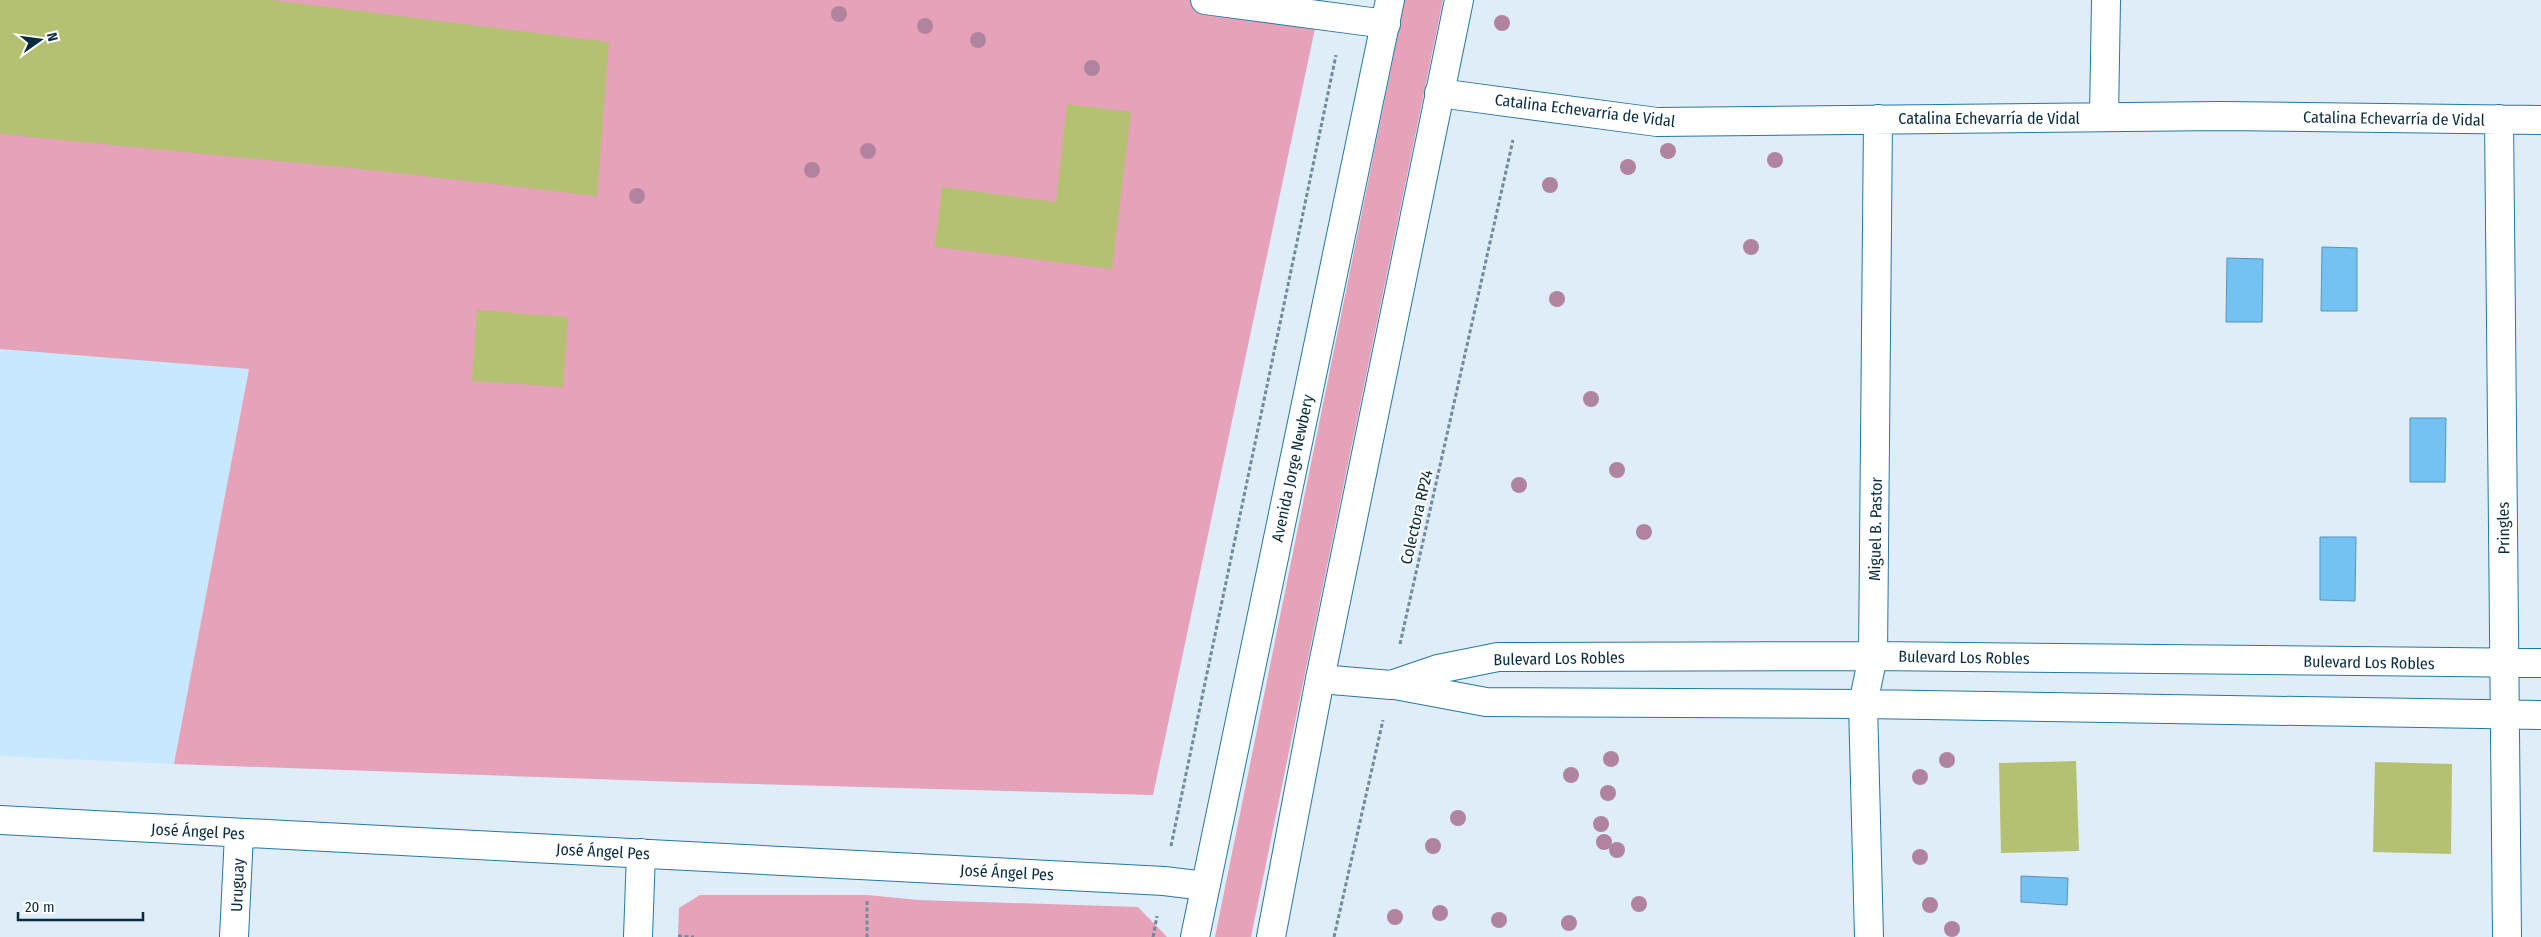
<svg xmlns="http://www.w3.org/2000/svg" width="2541" height="937" font-family="'Fira Sans Condensed',sans-serif">
<rect width="100%" height="100%" fill="#deedf7"/>
<path fill="#c7e8fe" d="M 0,349 L 249,369 L 174,764 L 0,756 Z"/>
<path fill="#e5a2b9" d="M 0,0 L 1321,0 L 1153,795 L 680,782 L 174,764 L 249,369 L 0,349 Z
M 1405,0 L 1443,0 L 1251,937 L 1215,937 Z
M 700,895 L 867,895 L 918,900 L 1138,907 L 1167,937 L 678,937 L 679,908 Z"/>
<path fill="#74c2f2" stroke="#5495bc" d="M 2322,247 L 2357,248 L 2357,311 L 2321,311 Z
M 2227,258 L 2263,259 L 2262,322 L 2226,322 Z
M 2410,418 L 2446,418 L 2445,482 L 2410,482 Z
M 2320,537 L 2356,537 L 2355,601 L 2320,600 Z
M 2021,876 L 2068,878 L 2067,905 L 2021,902 Z"/>
<path fill="#b4c172" d="M 0,0 L 271,0 L 609,42 L 597,196 L 370,170 L 0,134 Z
M 1067,104 L 1131,112 L 1112,269 L 935,247 L 942,187 L 1056,202 Z
M 477,310 L 568,317 L 563,387 L 472,381 Z
M 2076,761 L 2079,851 L 2001,853 L 1999,763 Z
M 2375,762 L 2452,764 L 2451,854 L 2373,852 Z"/>
<g fill="none" stroke-linecap="round" stroke-linejoin="round">
<g stroke="#2478a5" stroke-width="30">
<path id="minor" d="M 1205,0 L 1386,24
M 1439,93 L 1657,122 L 2221,116 L 2541,120
M 2104,117 L 2106,0
M 2499,119 L 2507,937
M 1320,679 L 1391,685 L 1438,669 L 1498,657 L 1873,656 L 2541,663
M 1395,685 L 1486,702 L 1863,704 L 2541,715
M 0,820 L 1164,881 L 1205,886
M 234,937 L 239,834
M 638,937 L 641,853
M 1869,937 L 1863,704 L 1873,656 L 1878,119"/>
</g>
<g stroke="#2478a5" stroke-width="30">
<path id="major" d="M 1195,937 L 1390,0
M 1271,937 L 1320,679 L 1459,0"/>
</g>
<path stroke="#728b9a" stroke-width="3" stroke-dasharray="4 2.5" stroke-linecap="butt" d="M 1400,644 L 1513,140
M 1171,846 L 1336,55
M 867,901 L 867,937
M 678,936 L 694,937
M 1153,937 L 1157,916
M 1334,937 L 1383,720"/>
<use href="#minor" stroke="#fff" stroke-width="28"/>
<use href="#major" stroke="#fff" stroke-width="28"/>
</g>
<g fill="#b0849f">
<circle cx="839" cy="14" r="8"/>
<circle cx="1502" cy="23" r="8"/>
<circle cx="925" cy="26" r="8"/>
<circle cx="978" cy="40" r="8"/>
<circle cx="1092" cy="68" r="8"/>
<circle cx="868" cy="151" r="8"/>
<circle cx="1668" cy="151" r="8"/>
<circle cx="1775" cy="160" r="8"/>
<circle cx="1628" cy="167" r="8"/>
<circle cx="812" cy="170" r="8"/>
<circle cx="1550" cy="185" r="8"/>
<circle cx="637" cy="196" r="8"/>
<circle cx="1751" cy="247" r="8"/>
<circle cx="1557" cy="299" r="8"/>
<circle cx="1591" cy="399" r="8"/>
<circle cx="1617" cy="470" r="8"/>
<circle cx="1519" cy="485" r="8"/>
<circle cx="1644" cy="532" r="8"/>
<circle cx="1611" cy="759" r="8"/>
<circle cx="1947" cy="760" r="8"/>
<circle cx="1571" cy="775" r="8"/>
<circle cx="1920" cy="777" r="8"/>
<circle cx="1608" cy="793" r="8"/>
<circle cx="1458" cy="818" r="8"/>
<circle cx="1601" cy="824" r="8"/>
<circle cx="1604" cy="842" r="8"/>
<circle cx="1433" cy="846" r="8"/>
<circle cx="1617" cy="850" r="8"/>
<circle cx="1920" cy="857" r="8"/>
<circle cx="1639" cy="904" r="8"/>
<circle cx="1930" cy="905" r="8"/>
<circle cx="1440" cy="913" r="8"/>
<circle cx="1395" cy="917" r="8"/>
<circle cx="1499" cy="920" r="8"/>
<circle cx="1569" cy="923" r="8"/>
<circle cx="1952" cy="929" r="8"/>
</g>
<g text-anchor="middle" stroke-width="4" stroke-linejoin="round" paint-order="stroke">
<g font-size="16" fill="#082b3e" stroke="#fff">
<text transform="translate(1585 110) rotate(7)" y="6">Catalina Echevarría de Vidal</text>
<text x="1989" y="124">Catalina Echevarría de Vidal</text>
<text transform="translate(2394 118) rotate(1)" y="6">Catalina Echevarría de Vidal</text>
<text transform="translate(1292 468) rotate(-78)" y="6">Avenida Jorge Newbery</text>
<text transform="translate(1416 517) rotate(-77)" y="6">Colectora RP24</text>
<text transform="translate(2503 528) rotate(-91)" y="6">Pringles</text>
<text transform="translate(1875 529) rotate(-89)" y="6">Miguel B. Pastor</text>
<text transform="translate(1964 657) rotate(1)" y="6">Bulevard Los Robles</text>
<text transform="translate(1559 658) rotate(-1)" y="6">Bulevard Los Robles</text>
<text transform="translate(2369 662) rotate(1)" y="6">Bulevard Los Robles</text>
<text transform="translate(198 831) rotate(3)" y="6">José Ángel Pes</text>
<text transform="translate(603 851) rotate(3)" y="6">José Ángel Pes</text>
<text transform="translate(1007 872) rotate(3)" y="6">José Ángel Pes</text>
<text transform="translate(237 885) rotate(-88)" y="6">Uruguay</text>
</g>
</g>
<g transform="translate(40 40) rotate(76)" stroke="#ffffff" stroke-width="4" paint-order="stroke">
<path d="M0-4L9 19L0 12L-9 19Z" fill="#082b3e"/>
<text y="-8" font-size="14" font-weight="bold" text-anchor="middle" fill="#082b3e">N</text>
</g>
<path d="M18 912v8h125v-8" fill="none" stroke="#082b3e" stroke-width="2.5"/>
<text x="25" y="912" font-size="15" fill="#082b3e" stroke="#ffffff" stroke-width="4" paint-order="stroke">20 m</text>
</svg>
